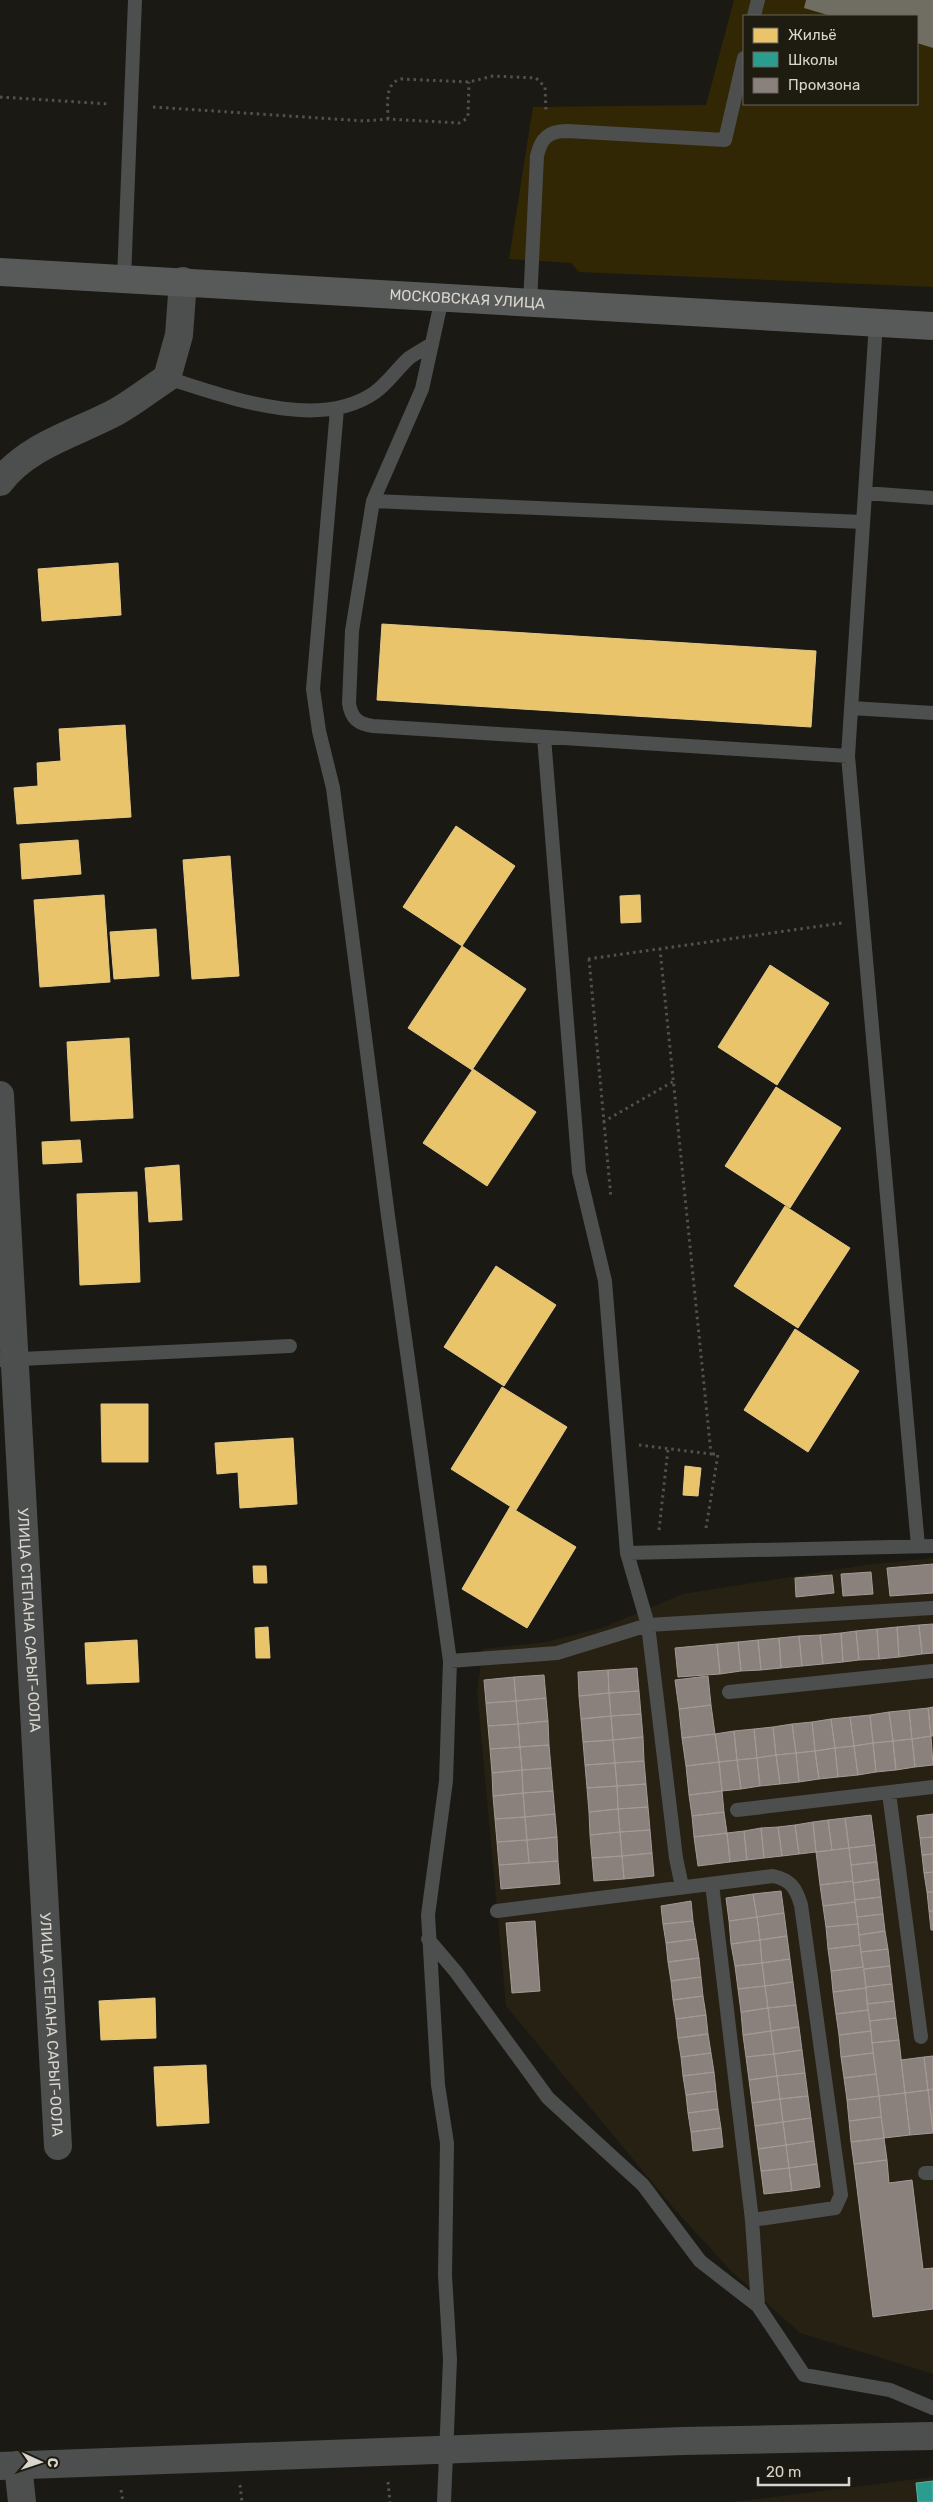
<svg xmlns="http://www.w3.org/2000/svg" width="933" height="2502" font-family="Rubik,sans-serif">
<rect width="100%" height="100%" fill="#1a1914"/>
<path fill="#262112" d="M 933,1558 L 933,2374 L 800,2333 L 729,2269 L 671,2205 L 506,2006 L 477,1691 L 483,1649 L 545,1642 L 602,1628 L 683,1594 L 865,1565 Z
M 933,2477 L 933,2502 L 733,2502 Z"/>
<path fill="#312704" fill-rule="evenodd" d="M 734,0 L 933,0 L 933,287 L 579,272 L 571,263 L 509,259 L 533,107 L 706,105 ZM 744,16 L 917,16 L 917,104 L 744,104 Z"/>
<path fill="#e9c46a" stroke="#e4c988" d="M 118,563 L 121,615 L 42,621 L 38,569 Z
M 382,624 L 816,651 L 811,727 L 377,700 Z
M 125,725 L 131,817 L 17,824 L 14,788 L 38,786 L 37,763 L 61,761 L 59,729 Z
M 456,826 L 515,866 L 462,946 L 403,907 Z
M 78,840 L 81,874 L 22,879 L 20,844 Z
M 230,856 L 239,976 L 192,979 L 183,860 Z
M 104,895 L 110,982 L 40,987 L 34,900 Z
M 640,895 L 641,922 L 621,923 L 620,896 Z
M 156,929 L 159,976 L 114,979 L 110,932 Z
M 462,946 L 526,989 L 472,1070 L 408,1028 Z
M 770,965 L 829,1003 L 777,1085 L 718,1047 Z
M 129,1038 L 133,1118 L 71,1121 L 67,1042 Z
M 473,1069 L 536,1112 L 487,1186 L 423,1143 Z
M 776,1087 L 841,1128 L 790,1208 L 725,1166 Z
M 80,1140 L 82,1162 L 43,1164 L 42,1142 Z
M 179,1165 L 182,1220 L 149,1222 L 145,1168 Z
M 137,1192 L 140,1282 L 80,1285 L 77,1194 Z
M 785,1206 L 850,1248 L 798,1328 L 734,1286 Z
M 496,1266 L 556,1305 L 504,1386 L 444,1347 Z
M 795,1329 L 859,1371 L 808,1452 L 744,1410 Z
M 502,1387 L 567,1427 L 516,1510 L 451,1469 Z
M 101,1404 L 148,1404 L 148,1462 L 102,1462 Z
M 293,1438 L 297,1504 L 240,1508 L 238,1472 L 217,1474 L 215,1443 Z
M 685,1466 L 701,1468 L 698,1496 L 683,1495 Z
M 510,1507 L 576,1547 L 527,1628 L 462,1589 Z
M 253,1566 L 266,1566 L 267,1583 L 254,1583 Z
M 268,1627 L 270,1658 L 256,1658 L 255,1628 Z
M 137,1640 L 139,1682 L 87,1684 L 85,1643 Z
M 155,1998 L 156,2038 L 101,2040 L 99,2001 Z
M 206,2065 L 209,2123 L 157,2126 L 154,2067 Z"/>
<path fill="#2a9d8f" stroke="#5eaea2" d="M 933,2481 L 933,2502 L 918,2502 L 916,2483 Z"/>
<path fill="#8a817c" stroke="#a19a95" d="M 933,1564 L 933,1593 L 890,1596 L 887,1568 Z
M 871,1572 L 873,1594 L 843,1596 L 841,1574 Z
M 832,1575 L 834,1593 L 796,1597 L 795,1578 Z
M 933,1624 L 933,1653 L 922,1654 L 919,1625 Z
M 919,1625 L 922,1654 L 899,1657 L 897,1627 Z
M 897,1627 L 899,1657 L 879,1659 L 877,1629 Z
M 877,1629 L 879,1659 L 859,1660 L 856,1631 Z
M 856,1631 L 859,1660 L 843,1662 L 841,1633 Z
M 841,1633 L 843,1662 L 823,1664 L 820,1635 Z
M 820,1635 L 823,1664 L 802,1666 L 799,1636 Z
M 799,1636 L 802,1666 L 781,1668 L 779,1638 Z
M 779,1638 L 781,1668 L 761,1670 L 758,1640 Z
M 758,1640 L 761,1670 L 741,1671 L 738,1642 Z
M 738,1642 L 741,1671 L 720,1674 L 717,1644 Z
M 717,1644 L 720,1674 L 678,1677 L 675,1648 Z
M 637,1668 L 639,1691 L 609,1693 L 608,1670 Z
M 608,1670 L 609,1693 L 579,1696 L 578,1672 Z
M 544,1675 L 546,1698 L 516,1701 L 514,1677 Z
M 708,1676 L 711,1705 L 679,1709 L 675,1680 Z
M 514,1677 L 516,1701 L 486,1703 L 484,1680 Z
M 639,1691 L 641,1714 L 611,1716 L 609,1693 Z
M 609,1693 L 611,1716 L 581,1719 L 579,1696 Z
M 546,1698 L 548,1721 L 518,1724 L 516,1701 Z
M 516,1701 L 518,1724 L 488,1726 L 486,1703 Z
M 711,1705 L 715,1734 L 682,1738 L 679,1709 Z
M 933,1707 L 933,1736 L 931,1736 L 928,1708 Z
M 928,1708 L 931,1736 L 912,1739 L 909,1710 Z
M 909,1710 L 912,1739 L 893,1741 L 889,1712 Z
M 889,1712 L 893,1741 L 873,1743 L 870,1715 Z
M 641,1714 L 643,1737 L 613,1740 L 611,1716 Z
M 870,1715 L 873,1743 L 854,1746 L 850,1717 Z
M 611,1716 L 613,1740 L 583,1742 L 581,1719 Z
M 850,1717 L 854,1746 L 835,1748 L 831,1719 Z
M 831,1719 L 835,1748 L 815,1751 L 812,1722 Z
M 548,1721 L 549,1745 L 520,1747 L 518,1724 Z
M 812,1722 L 815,1751 L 796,1753 L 792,1724 Z
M 518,1724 L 520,1747 L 490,1749 L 488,1726 Z
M 792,1724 L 796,1753 L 776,1755 L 773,1727 Z
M 773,1727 L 776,1755 L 757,1758 L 754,1729 Z
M 754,1729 L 757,1758 L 737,1760 L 734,1731 Z
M 734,1731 L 737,1760 L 719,1762 L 715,1734 Z
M 715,1734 L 719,1762 L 686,1766 L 682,1738 Z
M 931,1736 L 933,1765 L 915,1767 L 912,1739 Z
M 643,1737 L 644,1761 L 615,1763 L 613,1740 Z
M 912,1739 L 915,1767 L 896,1770 L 893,1741 Z
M 613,1740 L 615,1763 L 585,1765 L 583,1742 Z
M 893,1741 L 896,1770 L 876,1772 L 873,1743 Z
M 873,1743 L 876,1772 L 858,1775 L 854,1746 Z
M 549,1745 L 551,1768 L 522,1770 L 520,1747 Z
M 854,1746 L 858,1775 L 838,1777 L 835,1748 Z
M 520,1747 L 522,1770 L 492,1773 L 490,1749 Z
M 835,1748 L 838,1777 L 819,1779 L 815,1751 Z
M 815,1751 L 819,1779 L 799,1782 L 796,1753 Z
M 796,1753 L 799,1782 L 780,1784 L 776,1755 Z
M 776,1755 L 780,1784 L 760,1786 L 757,1758 Z
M 757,1758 L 760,1786 L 741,1789 L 737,1760 Z
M 737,1760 L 741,1789 L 722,1791 L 719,1762 Z
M 644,1761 L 646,1784 L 617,1786 L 615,1763 Z
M 719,1762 L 722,1791 L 689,1795 L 686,1766 Z
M 615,1763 L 617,1786 L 587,1788 L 585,1765 Z
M 551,1768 L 553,1791 L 523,1793 L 522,1770 Z
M 522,1770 L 523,1793 L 493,1796 L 492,1773 Z
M 646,1784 L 648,1807 L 618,1809 L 617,1786 Z
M 617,1786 L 618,1809 L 589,1812 L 587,1788 Z
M 553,1791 L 555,1814 L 525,1817 L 523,1793 Z
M 722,1791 L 724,1812 L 692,1816 L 689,1795 Z
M 523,1793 L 525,1817 L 495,1819 L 493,1796 Z
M 648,1807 L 650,1830 L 620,1832 L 618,1809 Z
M 618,1809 L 620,1832 L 590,1835 L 589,1812 Z
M 724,1812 L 727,1833 L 694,1837 L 692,1816 Z
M 555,1814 L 557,1837 L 527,1840 L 525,1817 Z
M 933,1814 L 933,1837 L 920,1838 L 917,1816 Z
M 871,1815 L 875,1845 L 849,1848 L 845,1818 Z
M 525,1817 L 527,1840 L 497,1842 L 495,1819 Z
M 845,1818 L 849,1848 L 832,1850 L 828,1820 Z
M 828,1820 L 832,1850 L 816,1852 L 813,1822 Z
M 813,1822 L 816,1852 L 799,1854 L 795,1825 Z
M 795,1825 L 799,1854 L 782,1856 L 778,1827 Z
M 778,1827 L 782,1856 L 764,1858 L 761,1828 Z
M 761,1828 L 764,1858 L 747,1860 L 744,1831 Z
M 650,1830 L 652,1853 L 622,1856 L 620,1832 Z
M 744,1831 L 747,1860 L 730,1862 L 727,1833 Z
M 620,1832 L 622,1856 L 592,1858 L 590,1835 Z
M 727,1833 L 730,1862 L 698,1866 L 694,1837 Z
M 557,1837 L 558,1861 L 529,1863 L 527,1840 Z
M 933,1837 L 933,1854 L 922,1855 L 920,1838 Z
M 527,1840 L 529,1863 L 499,1865 L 497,1842 Z
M 875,1845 L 877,1862 L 851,1865 L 849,1848 Z
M 849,1848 L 853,1881 L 820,1885 L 816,1852 Z
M 652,1853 L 654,1876 L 624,1879 L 622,1856 Z
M 933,1854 L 933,1872 L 924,1873 L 922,1855 Z
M 622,1856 L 624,1879 L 594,1881 L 592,1858 Z
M 558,1861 L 560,1884 L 501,1889 L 499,1865 Z
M 877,1862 L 879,1879 L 853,1883 L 851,1865 Z
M 933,1872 L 933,1892 L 927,1892 L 924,1873 Z
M 879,1879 L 881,1897 L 855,1900 L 853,1883 Z
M 853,1881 L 855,1902 L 823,1906 L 820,1885 Z
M 781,1891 L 784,1913 L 757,1917 L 753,1894 Z
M 927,1892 L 933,1892 L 933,1911 L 929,1911 Z
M 753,1894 L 757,1917 L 729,1921 L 726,1898 Z
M 881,1897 L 883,1914 L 857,1917 L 855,1900 Z
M 691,1901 L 693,1921 L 663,1924 L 661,1906 Z
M 855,1902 L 858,1924 L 826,1927 L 823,1906 Z
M 929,1911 L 933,1911 L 933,1930 L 931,1930 Z
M 784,1913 L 787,1936 L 760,1940 L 757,1917 Z
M 883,1914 L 885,1931 L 859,1935 L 857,1917 Z
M 757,1917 L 760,1940 L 731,1944 L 729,1921 Z
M 535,1921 L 540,1991 L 512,1993 L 506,1923 Z
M 693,1921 L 696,1939 L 666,1943 L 663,1924 Z
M 858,1924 L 860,1945 L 828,1949 L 826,1927 Z
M 885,1931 L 888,1949 L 861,1952 L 859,1935 Z
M 787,1936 L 790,1959 L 762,1963 L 760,1940 Z
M 696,1939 L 699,1958 L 668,1962 L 666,1943 Z
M 760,1940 L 762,1963 L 735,1966 L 731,1944 Z
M 860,1945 L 863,1967 L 831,1971 L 828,1949 Z
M 888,1949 L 890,1966 L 864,1969 L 861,1952 Z
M 699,1958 L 701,1977 L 671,1981 L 668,1962 Z
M 790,1959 L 793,1982 L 765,1986 L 762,1963 Z
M 762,1963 L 765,1986 L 738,1989 L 735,1966 Z
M 890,1966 L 892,1984 L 866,1987 L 864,1969 Z
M 863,1967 L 866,1988 L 833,1992 L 831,1971 Z
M 701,1977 L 703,1996 L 673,2000 L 671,1981 Z
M 793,1982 L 796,2005 L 768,2008 L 765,1986 Z
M 892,1984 L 894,2001 L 867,2004 L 866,1987 Z
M 765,1986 L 768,2008 L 741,2012 L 738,1989 Z
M 866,1988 L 868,2010 L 836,2014 L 833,1992 Z
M 703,1996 L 706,2015 L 676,2019 L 673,2000 Z
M 894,2001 L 896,2018 L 870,2021 L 867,2004 Z
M 796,2005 L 799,2027 L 771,2031 L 768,2008 Z
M 768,2008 L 771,2031 L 743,2035 L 741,2012 Z
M 868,2010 L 871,2031 L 839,2035 L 836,2014 Z
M 706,2015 L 708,2034 L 678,2038 L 676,2019 Z
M 896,2018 L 899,2040 L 872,2043 L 870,2021 Z
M 799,2027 L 802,2050 L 774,2054 L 771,2031 Z
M 771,2031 L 774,2054 L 746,2057 L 743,2035 Z
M 871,2031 L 873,2053 L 841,2057 L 839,2035 Z
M 708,2034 L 711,2053 L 681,2057 L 678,2038 Z
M 899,2040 L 905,2093 L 879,2096 L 872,2043 Z
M 802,2050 L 805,2073 L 777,2076 L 774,2054 Z
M 711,2053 L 714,2072 L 683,2076 L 681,2057 Z
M 873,2053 L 876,2074 L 844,2078 L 841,2057 Z
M 774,2054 L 777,2076 L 749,2080 L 746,2057 Z
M 933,2056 L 933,2089 L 928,2090 L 924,2057 Z
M 924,2057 L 928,2090 L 905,2093 L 901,2060 Z
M 714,2072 L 716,2091 L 686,2095 L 683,2076 Z
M 805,2073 L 808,2096 L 780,2099 L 777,2076 Z
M 876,2074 L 879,2096 L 847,2100 L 844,2078 Z
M 777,2076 L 780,2099 L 752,2103 L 749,2080 Z
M 933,2089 L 933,2130 L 928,2090 Z
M 928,2090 L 933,2133 L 910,2135 L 905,2093 Z
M 716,2091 L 718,2109 L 688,2113 L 686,2095 Z
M 905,2093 L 910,2135 L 884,2138 L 879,2096 Z
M 808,2096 L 811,2118 L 783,2122 L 780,2099 Z
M 879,2096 L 881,2117 L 849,2121 L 847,2100 Z
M 780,2099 L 783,2122 L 755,2126 L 752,2103 Z
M 718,2109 L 721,2128 L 691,2132 L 688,2113 Z
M 881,2117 L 884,2138 L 851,2142 L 849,2121 Z
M 811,2118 L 814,2141 L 786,2145 L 783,2122 Z
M 783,2122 L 786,2145 L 758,2149 L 755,2126 Z
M 721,2128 L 723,2147 L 693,2151 L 691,2132 Z
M 884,2138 L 887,2160 L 854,2164 L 851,2142 Z
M 814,2141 L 817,2164 L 789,2168 L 786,2145 Z
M 786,2145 L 789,2168 L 761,2171 L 758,2149 Z
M 887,2160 L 889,2183 L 912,2180 L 923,2269 L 933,2268 L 933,2309 L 873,2317 L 854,2164 Z
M 817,2164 L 820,2187 L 792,2191 L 789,2168 Z
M 789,2168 L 792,2191 L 764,2194 L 761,2171 Z"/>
<path fill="#706d63" d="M 806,0 L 933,0 L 933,48 L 917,43 L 917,16 L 831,16 L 804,8 Z"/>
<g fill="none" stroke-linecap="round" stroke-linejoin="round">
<path stroke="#515250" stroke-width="3" stroke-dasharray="2.5 4" stroke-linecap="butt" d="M 0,97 L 109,104
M 153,107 L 365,121 L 388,119 L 459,123 L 466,119 L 468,116 L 469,82
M 388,119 C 388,105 384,83 401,79 L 469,82 L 493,76 L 536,78 L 545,87 L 546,113
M 588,959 L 842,923
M 589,959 L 611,1198
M 603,1122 L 674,1081
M 639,1445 L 711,1454 L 660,949
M 706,1528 L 718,1454 L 711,1454
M 659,1530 L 668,1449
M 388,2482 L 390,2502
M 240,2485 L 242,2502
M 121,2490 L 123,2502"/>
<path stroke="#4d4f4e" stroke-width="14" d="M 754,16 L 758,0
M 124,279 L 135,0
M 442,298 L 422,389 L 373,501 L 352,631 L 349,703 C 351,718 358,724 373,726 L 848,756
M 530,304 L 537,156 C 541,138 549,131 567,131 L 725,140 L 744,58
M 876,323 L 848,756 L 918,1546
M 167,378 C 226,396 317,432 374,393 C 387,384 397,369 409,358 C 416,353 424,349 432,344
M 337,409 L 313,689 L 319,731 L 333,788 L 388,1216 L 450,1661 L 446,1781 L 428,1915 L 438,2085 L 447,2143 L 445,2275 L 450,2360 L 444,2502
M 865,493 L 933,498
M 373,501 L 863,522
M 851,708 L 933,713
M 0,1360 L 290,1346
M 627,1553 L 933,1546
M 450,1661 L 557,1653 L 648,1625 L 627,1553 L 605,1281 L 579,1172 L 544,737
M 729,1692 L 933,1671
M 889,1793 L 921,2037
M 737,1810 L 933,1787
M 712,1884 L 752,2220
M 682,1887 L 676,1858 L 648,1625 L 933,1608
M 497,1911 L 773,1876 C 791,1880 796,1888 801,1905 L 841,2195 L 835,2208 L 752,2220 L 758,2306
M 428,1939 L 456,1972 L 548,2098 L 643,2185 L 700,2261 L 758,2306 L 804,2375 L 890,2390 L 933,2408
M 925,2173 L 933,2173"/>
<g stroke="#4d4f4e" stroke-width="28">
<path d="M 0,482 C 28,445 77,433 116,412 C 134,402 150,389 167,378 L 179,335 L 183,281"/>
<path id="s1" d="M 0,1095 L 58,2146"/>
<path d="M 18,2465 L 22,2502"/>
<path d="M 0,2466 L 683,2441 L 933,2436"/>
</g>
<path stroke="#585a5a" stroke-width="28" id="s2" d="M 0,272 L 933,326"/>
</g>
<g text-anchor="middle" stroke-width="5" stroke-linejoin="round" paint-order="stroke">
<g font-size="15" fill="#d8d5ce" stroke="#1e1b10">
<text dy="5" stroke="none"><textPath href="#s2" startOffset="468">МОСКОВСКАЯ УЛИЦА</textPath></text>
<text dy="5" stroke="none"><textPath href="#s1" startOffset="526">УЛИЦА СТЕПАНА САРЫГ-ООЛА</textPath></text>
<text dy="5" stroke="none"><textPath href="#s1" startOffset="931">УЛИЦА СТЕПАНА САРЫГ-ООЛА</textPath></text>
</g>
</g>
<rect x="743" y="15" width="175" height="90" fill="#1e1b10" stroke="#68655c"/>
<rect x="753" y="28" width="25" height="15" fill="#e9c46a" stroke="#68655c"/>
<text x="788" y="40" font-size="15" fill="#d8d5ce">Жильё</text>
<rect x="753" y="52" width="25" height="15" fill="#2a9d8f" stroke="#68655c"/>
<text x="788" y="65" font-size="15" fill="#d8d5ce">Школы</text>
<rect x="753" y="78" width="25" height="15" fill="#8a817c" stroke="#68655c"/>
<text x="788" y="90" font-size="15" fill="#d8d5ce">Промзона</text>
<g transform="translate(40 2462) rotate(93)" stroke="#1e1b10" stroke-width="4" paint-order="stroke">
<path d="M0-4L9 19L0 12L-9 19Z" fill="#d8d5ce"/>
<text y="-8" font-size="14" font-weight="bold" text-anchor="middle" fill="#d8d5ce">С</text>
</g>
<path d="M758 2477v8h91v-8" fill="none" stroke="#d8d5ce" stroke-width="2.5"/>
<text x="766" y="2477" font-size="15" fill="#d8d5ce" stroke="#1e1b10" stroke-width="4" paint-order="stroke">20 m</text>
</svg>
